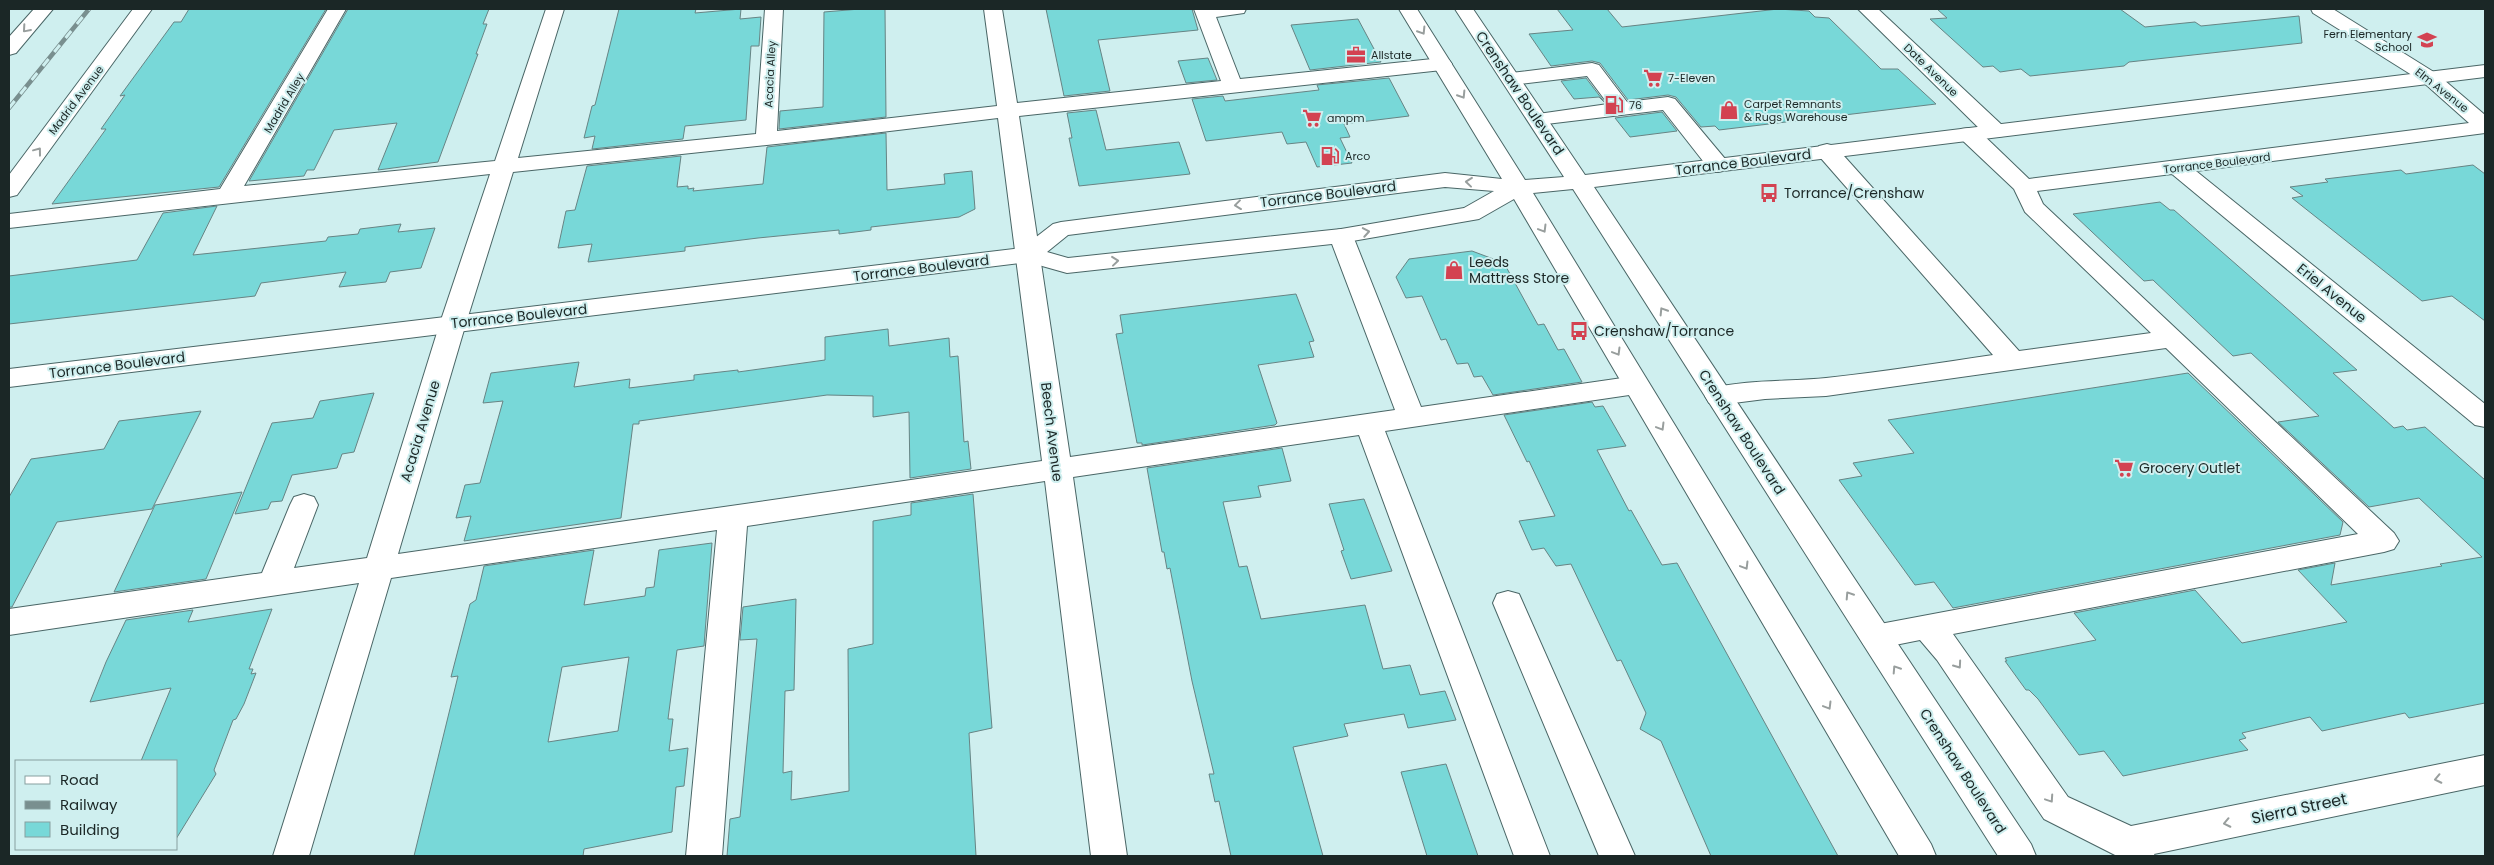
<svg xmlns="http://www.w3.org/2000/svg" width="2494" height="865" font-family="Poppins,sans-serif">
<rect width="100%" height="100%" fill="#cfefef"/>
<path fill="#78d8d8" stroke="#678484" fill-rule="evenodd" d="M 189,9 L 326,9 L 219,187 L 52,204 L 106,129 L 101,129 L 125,95 L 120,96 L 174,22 L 181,22 Z
M 348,9 L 489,9 L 483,24 L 487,24 L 476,54 L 478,54 L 438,162 L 378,170 L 397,123 L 334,130 L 314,170 L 307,170 L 304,176 L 249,181 Z
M 619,9 L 696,9 L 695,13 L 741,9 L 740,19 L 761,17 L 759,46 L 751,46 L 746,120 L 685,126 L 683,139 L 592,149 L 595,136 L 584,138 L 592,106 L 595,105 Z
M 860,9 L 885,9 L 886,117 L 779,129 L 780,111 L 823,107 L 824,12 Z
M 1046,9 L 1192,9 L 1198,30 L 1098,40 L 1110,91 L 1064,96 Z
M 1557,9 L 1607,9 L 1622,27 L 1778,9 L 1809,11 L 1815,17 L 1829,18 L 1881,69 L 1898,69 L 1936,104 L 1719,130 L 1715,126 L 1701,127 L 1676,97 L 1668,95 L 1628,100 L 1600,63 L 1592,61 L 1551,66 L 1529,34 L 1573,30 Z
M 1937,9 L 2120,9 L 2145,27 L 2195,22 L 2201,26 L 2299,16 L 2302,43 L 2129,62 L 2124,66 L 2030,76 L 2021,69 L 2000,72 L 1993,66 L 1983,67 L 1930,19 L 1947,18 Z
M 1358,19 L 1381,62 L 1310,70 L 1291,25 Z
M 1208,58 L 1217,80 L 1186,83 L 1178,61 Z
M 1389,78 L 1409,116 L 1344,124 L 1350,137 L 1340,138 L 1352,163 L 1317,167 L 1306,142 L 1287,144 L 1282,132 L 1206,141 L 1192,99 L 1223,96 L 1225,101 L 1319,90 L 1317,85 Z
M 1586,78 L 1605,103 L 1599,97 L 1574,99 L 1561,81 Z
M 1096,110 L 1106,150 L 1179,142 L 1190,174 L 1079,186 L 1069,138 L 1072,138 L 1067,113 Z
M 1662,112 L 1677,131 L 1630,137 L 1615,118 Z
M 886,133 L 887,190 L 945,184 L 944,174 L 972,171 L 975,209 L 959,217 L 871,227 L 871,230 L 839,234 L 839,230 L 758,238 L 685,247 L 685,251 L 588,262 L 592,244 L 558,248 L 566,211 L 575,210 L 587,166 L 681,156 L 677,187 L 688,186 L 688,189 L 694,188 L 693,191 L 763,184 L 767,147 Z
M 2473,165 L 2485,174 L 2485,321 L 2452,296 L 2422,301 L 2292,198 L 2303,196 L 2290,187 L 2328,182 L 2325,179 L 2401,170 L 2406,174 Z
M 2160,202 L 2170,210 L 2174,210 L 2357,370 L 2333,373 L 2394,428 L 2403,426 L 2407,430 L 2425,427 L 2485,480 L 2485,703 L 2409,718 L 2405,713 L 2322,731 L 2310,717 L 2242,733 L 2246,738 L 2239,740 L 2248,750 L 2123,776 L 2104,751 L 2079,755 L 2038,699 L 2029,690 L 2026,690 L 2005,661 L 2007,661 L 2005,658 L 2096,640 L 2074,613 L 2195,590 L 2242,643 L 2347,622 L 2298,570 L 2335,563 L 2331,585 L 2442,566 L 2440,564 L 2482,557 L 2419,498 L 2369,507 L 2278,422 L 2319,416 L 2251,353 L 2233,356 L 2153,280 L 2144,281 L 2073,214 Z
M 217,206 L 193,255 L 326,241 L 328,237 L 358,234 L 360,229 L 401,224 L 398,232 L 435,228 L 421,268 L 390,272 L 386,282 L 339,287 L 346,272 L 261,283 L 255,296 L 9,324 L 9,276 L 137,260 L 163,213 Z
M 1472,251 L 1504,263 L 1538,325 L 1544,324 L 1558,350 L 1564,349 L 1582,382 L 1493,395 L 1482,376 L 1474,377 L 1468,363 L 1457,364 L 1446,339 L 1441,340 L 1422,296 L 1406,298 L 1396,277 L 1409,259 Z
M 1296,294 L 1314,341 L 1309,342 L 1314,357 L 1258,365 L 1277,423 L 1275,425 L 1142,445 L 1142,443 L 1137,443 L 1116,334 L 1123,333 L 1120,315 Z
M 888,329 L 889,346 L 949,338 L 950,357 L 958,356 L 964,442 L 968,441 L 971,469 L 910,478 L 909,412 L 873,417 L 873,396 L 827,395 L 639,421 L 639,424 L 633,424 L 621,518 L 464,541 L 471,516 L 456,518 L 465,485 L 480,483 L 503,401 L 483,403 L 491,373 L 579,362 L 574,387 L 630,379 L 629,388 L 694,380 L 694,375 L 738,370 L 738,372 L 825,360 L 825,337 Z
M 2188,373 L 2343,522 L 2340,535 L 1953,608 L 1934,582 L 1915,585 L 1839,480 L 1862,476 L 1853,463 L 1914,453 L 1888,420 Z
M 374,393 L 354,452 L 342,454 L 337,468 L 292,475 L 282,501 L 271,502 L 268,509 L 235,514 L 272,423 L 313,418 L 320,401 Z
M 1592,402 L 1595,407 L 1603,406 L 1626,446 L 1597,450 L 1629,511 L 1631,510 L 1662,565 L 1677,563 L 1838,856 L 1711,856 L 1661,741 L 1640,729 L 1646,713 L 1621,660 L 1617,661 L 1571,564 L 1556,566 L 1544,548 L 1532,550 L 1519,521 L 1555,516 L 1529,461 L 1527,462 L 1504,415 Z
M 201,411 L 152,509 L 57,522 L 12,607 L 9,607 L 9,497 L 31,459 L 104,449 L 119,421 Z
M 1282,448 L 1291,481 L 1258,486 L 1261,497 L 1223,502 L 1239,567 L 1247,566 L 1261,619 L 1365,605 L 1383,669 L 1410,665 L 1420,695 L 1445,691 L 1456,720 L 1408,728 L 1404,714 L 1344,724 L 1348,736 L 1293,747 L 1323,856 L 1231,856 L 1219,801 L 1215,802 L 1209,774 L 1214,774 L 1192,681 L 1170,568 L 1167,569 L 1164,552 L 1162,552 L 1147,468 Z
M 242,492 L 206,579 L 114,592 L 155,505 Z
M 973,494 L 992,728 L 969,733 L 976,856 L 727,856 L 730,819 L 740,817 L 757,639 L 740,640 L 743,607 L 796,599 L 794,690 L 785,691 L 783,773 L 792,771 L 791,800 L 849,791 L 848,649 L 873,644 L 873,521 L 911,515 L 911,503 Z
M 1364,499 L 1392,571 L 1351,579 L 1341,551 L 1344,550 L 1329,504 Z
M 712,543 L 704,646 L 677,650 L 668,719 L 673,719 L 669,751 L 688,748 L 684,786 L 676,787 L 672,832 L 584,849 L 583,856 L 414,856 L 458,676 L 451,677 L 470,604 L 476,600 L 484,566 L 594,550 L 584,605 L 645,596 L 646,588 L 654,587 L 659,550 ZM 629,657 L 618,731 L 548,742 L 562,667 Z
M 272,609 L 249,669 L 253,669 L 251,674 L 256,673 L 244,704 L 236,719 L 233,720 L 214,770 L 216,774 L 176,839 L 176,761 L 141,761 L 171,688 L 90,702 L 106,662 L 126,620 L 193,610 L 188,622 Z
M 1446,764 L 1478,856 L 1427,856 L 1401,772 Z"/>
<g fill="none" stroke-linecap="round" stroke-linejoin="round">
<g stroke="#4a6666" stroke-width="2">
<path id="minor" d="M 34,9 L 53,9 L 16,53 L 9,55 L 9,37 Z
M 133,9 L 152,9 L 17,195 L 9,197 L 9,175 Z
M 328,9 L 346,9 L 244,186 L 495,161 L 546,9 L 564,9 L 518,158 L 756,134 L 765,9 L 783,9 L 777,131 L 997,106 L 984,9 L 1002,9 L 1017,103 L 1221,81 L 1194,9 L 1246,9 L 1244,13 L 1216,17 L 1240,79 L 1442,58 L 1449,60 L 1452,64 L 1449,68 L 1442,70 L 1019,116 L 1070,457 L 1395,410 L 1329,236 L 1333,231 L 1341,229 L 1349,231 L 1353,236 L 1421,407 L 1636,376 L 1645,379 L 1649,385 L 1645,391 L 1636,394 L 1385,431 L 1550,856 L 1514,856 L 1359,435 L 1073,477 L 1127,856 L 1091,856 L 1045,481 L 747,526 L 722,856 L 686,856 L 717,530 L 391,578 L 309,856 L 273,856 L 359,583 L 9,635 L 9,609 L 262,573 L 290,505 L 294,497 L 304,494 L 314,497 L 318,505 L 294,568 L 367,558 L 440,323 L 490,174 L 9,228 L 9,214 L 220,189 ZM 998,118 L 1042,461 L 398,554 L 466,323 L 513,172 L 823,139 Z
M 1858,9 L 1878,9 L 2003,126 L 2006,131 L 2003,136 L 1995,137 L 1987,136 Z
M 2311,9 L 2333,9 L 2437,74 L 2485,115 L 2485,133 L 2196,171 L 2485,404 L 2485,427 L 2475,425 L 2172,174 L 2037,191 L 2043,204 L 2394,533 L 2399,541 L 2394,549 L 2384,552 L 1953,634 L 2068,797 L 2131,826 L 2485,755 L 2485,785 L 2154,854 L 2155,856 L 2117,856 L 2044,819 L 1937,660 L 1920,640 L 1875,649 L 1864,645 L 1859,636 L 1864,627 L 2358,534 L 2166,348 L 1826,396 L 1765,399 L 1718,405 L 1709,403 L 1705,396 L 1709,389 C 1747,379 1787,382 1826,378 C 1882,372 1938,363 1993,355 L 1819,156 L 1816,151 L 1819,146 L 1827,144 L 1835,146 L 2019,351 L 2151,333 L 2025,212 L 2014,189 L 1961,139 L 1958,134 L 1961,129 L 1969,128 L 1977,129 L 2029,179 L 2469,123 L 2423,82 L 2313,13 Z
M 1592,63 L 1599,65 L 1627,102 L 1668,97 L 1675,99 L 1726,160 L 1729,165 L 1726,170 L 1718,172 L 1710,170 L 1663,110 L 1538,125 L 1531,123 L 1527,119 L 1531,115 L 1608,104 L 1587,76 L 1511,85 L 1504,83 L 1501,79 L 1504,75 L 1511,73 Z
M 1508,591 L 1519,594 L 1523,603 L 1635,856 L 1599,856 L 1493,603 L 1497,594 Z"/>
</g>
<g stroke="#4a6666" stroke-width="2">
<path id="major" d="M 1399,9 L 1417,9 L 1525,180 L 1564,177 L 1455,9 L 1473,9 L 1585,175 L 2485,65 L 2485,77 L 1594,187 L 2031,844 L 2036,856 L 1998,856 L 1573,189 L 1533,193 L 1931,844 L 1936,856 L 1899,856 L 1514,199 L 1479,219 L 1341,243 L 1067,273 L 1028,262 L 9,387 L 9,369 L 1022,248 L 1053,224 L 1061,222 L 1445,173 L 1502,179 ZM 1445,187 L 1494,191 L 1464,208 L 1341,229 L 1068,258 L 1047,252 L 1068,235 Z"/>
</g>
<use href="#minor" fill="#fff" fill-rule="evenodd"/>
<use href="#major" fill="#fff" fill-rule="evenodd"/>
<g stroke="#798f8f" stroke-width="4.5">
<path id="rail" d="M 9,108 L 89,9"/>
</g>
<use href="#rail" stroke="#cfefef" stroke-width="3" stroke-dasharray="9" stroke-linecap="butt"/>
</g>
<defs><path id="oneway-chevron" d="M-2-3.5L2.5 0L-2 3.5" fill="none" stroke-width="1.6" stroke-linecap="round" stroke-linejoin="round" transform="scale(1.25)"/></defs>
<g stroke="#989e9d">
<use href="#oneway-chevron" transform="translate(26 29) rotate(131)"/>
<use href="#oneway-chevron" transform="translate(1422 31) rotate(58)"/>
<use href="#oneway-chevron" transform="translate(1462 95) rotate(58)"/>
<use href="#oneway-chevron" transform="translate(38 151) rotate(-53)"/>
<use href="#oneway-chevron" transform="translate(1469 182) rotate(-174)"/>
<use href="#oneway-chevron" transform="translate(1238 205) rotate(173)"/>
<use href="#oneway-chevron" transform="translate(1543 229) rotate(59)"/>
<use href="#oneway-chevron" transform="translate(1366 232) rotate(-10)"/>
<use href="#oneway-chevron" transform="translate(1115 261) rotate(-6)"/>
<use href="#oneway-chevron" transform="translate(1663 311) rotate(-122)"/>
<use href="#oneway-chevron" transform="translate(1617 352) rotate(59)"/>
<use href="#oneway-chevron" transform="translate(1661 427) rotate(59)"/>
<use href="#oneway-chevron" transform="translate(1745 566) rotate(59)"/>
<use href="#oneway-chevron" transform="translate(1849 595) rotate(-123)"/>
<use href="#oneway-chevron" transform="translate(1958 665) rotate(55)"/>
<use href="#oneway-chevron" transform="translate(1896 669) rotate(-123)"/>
<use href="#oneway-chevron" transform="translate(1828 706) rotate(59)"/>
<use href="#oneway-chevron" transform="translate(2438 779) rotate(168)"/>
<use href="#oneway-chevron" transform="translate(2050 799) rotate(56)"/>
<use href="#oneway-chevron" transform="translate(2227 823) rotate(168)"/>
</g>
<defs>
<g id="school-bare" transform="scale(1.5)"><path d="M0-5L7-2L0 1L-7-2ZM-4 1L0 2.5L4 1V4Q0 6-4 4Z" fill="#d34251" stroke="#cfefef" stroke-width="2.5" paint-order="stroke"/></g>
<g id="office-bare" transform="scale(1.5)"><path d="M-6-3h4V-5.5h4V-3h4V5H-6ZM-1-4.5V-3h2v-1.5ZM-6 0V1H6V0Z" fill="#d34251" stroke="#cfefef" stroke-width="2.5" paint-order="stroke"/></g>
<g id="supermarket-bare" transform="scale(1.5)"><path d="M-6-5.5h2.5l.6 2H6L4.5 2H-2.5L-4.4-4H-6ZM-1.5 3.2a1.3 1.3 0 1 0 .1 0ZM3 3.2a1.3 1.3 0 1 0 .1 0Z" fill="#d34251" stroke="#cfefef" stroke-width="2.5" paint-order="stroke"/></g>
<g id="fuel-bare" transform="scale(1.5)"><path d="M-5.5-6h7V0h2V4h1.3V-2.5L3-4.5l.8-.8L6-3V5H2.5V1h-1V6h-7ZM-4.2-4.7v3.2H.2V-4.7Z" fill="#d34251" stroke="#cfefef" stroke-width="2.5" paint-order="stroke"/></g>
<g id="shop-bare" transform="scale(1.5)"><path d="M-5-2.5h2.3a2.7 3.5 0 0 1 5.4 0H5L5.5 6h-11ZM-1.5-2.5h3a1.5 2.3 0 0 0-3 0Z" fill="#d34251" stroke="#cfefef" stroke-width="2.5" paint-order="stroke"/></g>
<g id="bus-bare" transform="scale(1.5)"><path d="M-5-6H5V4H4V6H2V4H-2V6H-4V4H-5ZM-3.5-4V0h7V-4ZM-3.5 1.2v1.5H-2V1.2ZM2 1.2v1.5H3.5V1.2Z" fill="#d34251" stroke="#cfefef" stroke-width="2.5" paint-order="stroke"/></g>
</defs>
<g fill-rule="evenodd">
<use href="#school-bare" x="2427" y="40"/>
<use href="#office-bare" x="1356" y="55"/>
<use href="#supermarket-bare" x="1653" y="78"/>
<use href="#fuel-bare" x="1614" y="105"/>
<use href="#shop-bare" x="1729" y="110"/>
<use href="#supermarket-bare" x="1312" y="118"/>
<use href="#fuel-bare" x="1330" y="156"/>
<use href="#bus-bare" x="1769" y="193"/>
<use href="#shop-bare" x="1454" y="270"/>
<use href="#bus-bare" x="1579" y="331"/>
<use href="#supermarket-bare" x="2124" y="468"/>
</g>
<g text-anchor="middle" stroke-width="4" stroke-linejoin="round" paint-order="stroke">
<g font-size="11" fill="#1b2726" stroke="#cfefef" text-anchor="start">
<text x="2412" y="38" text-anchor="end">Fern Elementary<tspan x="2412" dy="13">School</tspan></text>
<text x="1371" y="59">Allstate</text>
<text x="1668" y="82">7-Eleven</text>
<text x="1744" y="108">Carpet Remnants<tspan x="1744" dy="13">&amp; Rugs Warehouse</tspan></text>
<text x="1629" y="109">76</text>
<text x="1327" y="122">ampm</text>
<text x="1345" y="160">Arco</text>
</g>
<g font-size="11" fill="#1b2726" stroke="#cfefef">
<text transform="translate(1931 70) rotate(44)" y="4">Date Avenue</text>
<text transform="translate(770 74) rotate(-87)" y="4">Acacia Alley</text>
<text transform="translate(2442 90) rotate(38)" y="4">Elm Avenue</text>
<text transform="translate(76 100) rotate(-53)" y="4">Madrid Avenue</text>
<text transform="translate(284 103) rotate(-59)" y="4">Madrid Alley</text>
<text transform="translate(2217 163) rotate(-7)" y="4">Torrance Boulevard</text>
</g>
<g font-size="14" fill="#1b2726" stroke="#cfefef">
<text transform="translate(1520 93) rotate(56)" y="5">Crenshaw Boulevard</text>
<text transform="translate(1743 162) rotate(-7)" y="5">Torrance Boulevard</text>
<text transform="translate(1328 194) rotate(-7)" y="5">Torrance Boulevard</text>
<text transform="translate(921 268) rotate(-7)" y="5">Torrance Boulevard</text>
<text transform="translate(2332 293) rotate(39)" y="5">Eriel Avenue</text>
<text transform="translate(519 316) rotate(-6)" y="5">Torrance Boulevard</text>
<text transform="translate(117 365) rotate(-7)" y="5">Torrance Boulevard</text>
<text transform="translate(420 431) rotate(-73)" y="5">Acacia Avenue</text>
<text transform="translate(1052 432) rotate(83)" y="5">Beech Avenue</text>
<text transform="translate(1742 432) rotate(57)" y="5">Crenshaw Boulevard</text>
<text transform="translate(1963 771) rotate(57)" y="5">Crenshaw Boulevard</text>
</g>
<g font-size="14" fill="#1b2726" stroke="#cfefef" text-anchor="start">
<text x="1784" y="198">Torrance/Crenshaw</text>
<text x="1469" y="267">Leeds<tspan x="1469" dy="16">Mattress Store</tspan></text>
<text x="1594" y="336">Crenshaw/Torrance</text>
<text x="2139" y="473">Grocery Outlet</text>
</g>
<g font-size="16" fill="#1b2726" stroke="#cfefef">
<text transform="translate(2299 808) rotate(-12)" y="6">Sierra Street</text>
</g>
</g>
<rect width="2494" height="865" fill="none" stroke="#1b2726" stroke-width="20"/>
<rect x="15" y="760" width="162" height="90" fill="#cfefef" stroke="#879f9f"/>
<rect x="25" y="776" width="25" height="8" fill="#ffffff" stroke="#879f9f"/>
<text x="60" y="785" font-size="15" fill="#1b2726">Road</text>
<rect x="25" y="801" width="25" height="8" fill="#798f8f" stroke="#879f9f"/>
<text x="60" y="810" font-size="15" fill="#1b2726">Railway</text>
<rect x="25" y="822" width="25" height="15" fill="#78d8d8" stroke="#879f9f"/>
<text x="60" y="835" font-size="15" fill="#1b2726">Building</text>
</svg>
